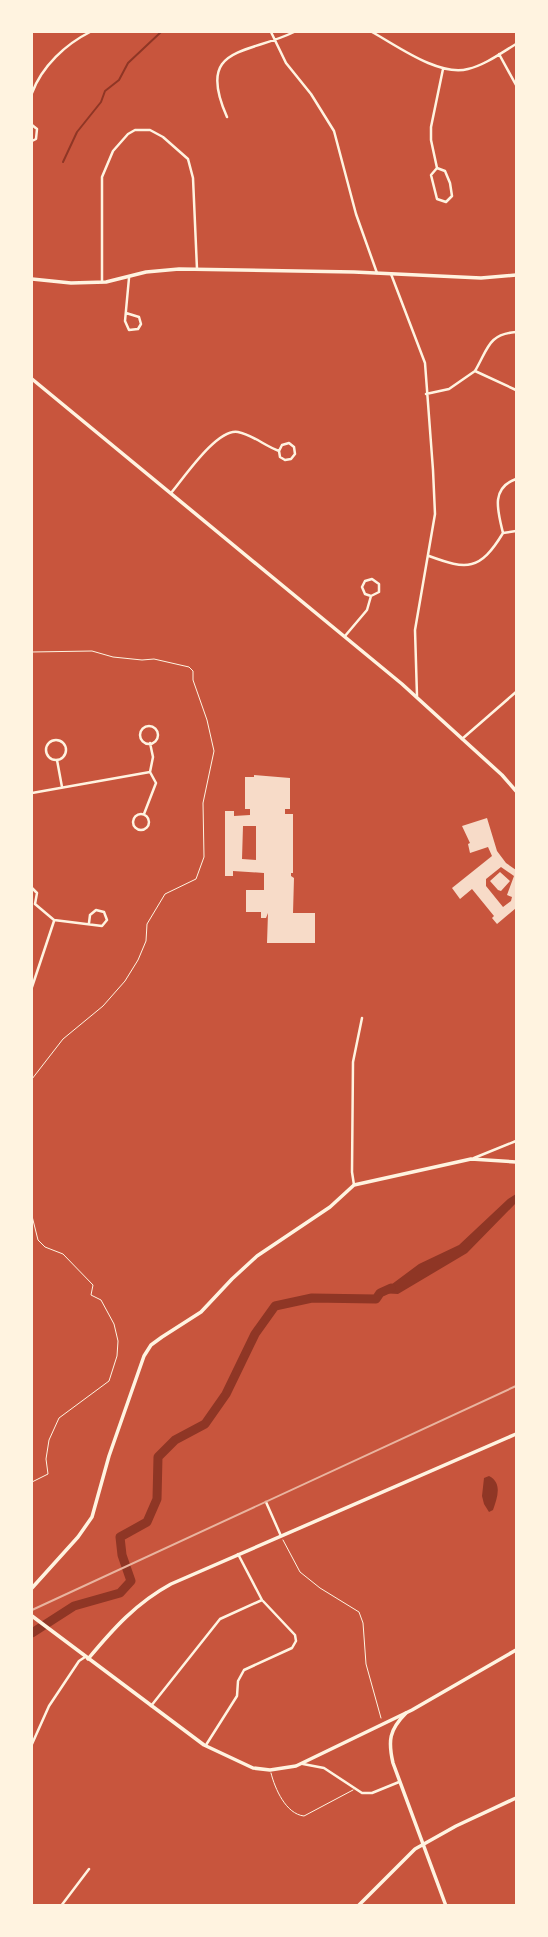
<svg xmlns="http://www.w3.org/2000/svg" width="548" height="1937" font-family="Figtree,sans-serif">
<rect width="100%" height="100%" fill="#c8553d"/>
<path fill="#8f3625" d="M 516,1194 L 516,1203 L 467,1253 L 398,1294 L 380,1293 L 419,1264 L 459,1245 L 508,1199 Z
M 489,1476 C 503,1483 497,1498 493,1510 L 489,1512 L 484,1504 L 482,1496 L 484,1478 Z"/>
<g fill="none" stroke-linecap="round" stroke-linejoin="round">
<path stroke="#8f3625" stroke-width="2" d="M 63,162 L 77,132 L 101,102 L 105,91 L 119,80 L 128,63 L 161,32"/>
<path stroke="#8f3625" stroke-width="9" d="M 32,1633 L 74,1606 L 120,1593 L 131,1581 L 122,1555 L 120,1537 L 147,1522 L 157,1499 L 158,1457 L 175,1440 L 205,1424 L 226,1394 L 255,1334 L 275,1306 L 312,1298 L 376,1299 L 380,1293 L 391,1288"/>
</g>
<path fill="#f7dbc8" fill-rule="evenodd" d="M 254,775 L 290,778 L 290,809 L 285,809 L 285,814 L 293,814 L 293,873 L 291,873 L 291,876 L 294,878 L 293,913 L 315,913 L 315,943 L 267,943 L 268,913 L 266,918 L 261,918 L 261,912 L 246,912 L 246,890 L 264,890 L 264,873 L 233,871 L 233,876 L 225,876 L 225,811 L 234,811 L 234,816 L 250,815 L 250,809 L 245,809 L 245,777 L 254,777 ZM 243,826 L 256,826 L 256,860 L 242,859 Z
M 487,818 L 497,851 L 506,863 L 516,870 L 516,908 L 497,924 L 492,918 L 494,916 L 472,889 L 460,899 L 452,888 L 492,856 L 488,847 L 470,853 L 468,844 L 470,843 L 462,826 ZM 501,867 L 514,876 L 507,895 L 512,897 L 511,901 L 503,907 L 486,886 L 486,879 Z
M 500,872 L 510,881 L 501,891 L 498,890 L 490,881 Z"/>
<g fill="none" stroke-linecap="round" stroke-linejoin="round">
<path stroke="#fff3e0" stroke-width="1" d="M 32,652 L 92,651 L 113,657 L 142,660 L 154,659 L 189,667 L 193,671 L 193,680 L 207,720 L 214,751 L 203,803 L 204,857 L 196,879 L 165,894 L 147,924 L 146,941 L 138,960 L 125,981 L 103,1006 L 63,1039 L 32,1079
M 32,1216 L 38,1240 L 45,1247 L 63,1254 L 93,1285 L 91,1295 L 101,1300 L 114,1324 L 118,1341 L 117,1356 L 109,1381 L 59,1418 L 49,1440 L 46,1459 L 48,1474 L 32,1482
M 283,1540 L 300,1572 L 320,1588 L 359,1612 L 363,1623 L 366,1664 L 381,1718"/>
<path stroke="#fff3e0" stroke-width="1" d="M 271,1773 C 275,1789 286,1814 304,1816 L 353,1790"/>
<path stroke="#fff3e0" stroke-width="2.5" d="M 271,32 L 286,63 L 311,94 L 334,131 L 356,214 L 377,273
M 372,32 C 396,45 439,77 468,69 C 485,65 501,53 516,44
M 499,54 L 516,85
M 32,93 C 42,66 66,44 90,32
M 227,117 C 195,45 247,55 294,32
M 32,125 L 37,129 L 36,139 L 32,141
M 437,168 L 431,175 L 437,199 L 446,202 L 452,196 L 450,183 L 445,171 L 437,168 L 431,140 L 431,127 L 443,69
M 391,274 L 425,363 L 433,470 L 435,514 L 415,630 L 417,696
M 102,282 L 102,177 L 113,151 L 128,134 L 135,130 L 150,130 L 163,137 L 188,159 L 193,178 L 197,269
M 126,313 L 139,317 L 141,324 L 138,329 L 129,330 L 125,321 L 129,278
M 475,371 C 488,349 488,334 516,332
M 426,394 L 449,389 L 475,371 L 516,390
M 171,493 C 184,478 217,428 238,432 C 253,435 265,446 279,451 L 282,445 L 289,443 L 294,447 L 295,454 L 291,459 L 285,460 L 280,457 L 279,451
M 503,533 L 516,531
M 429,556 C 467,570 480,571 503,533 C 498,512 490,488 516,479
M 345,636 L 367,610 L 371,596 L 379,592 L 379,584 L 372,579 L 365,581 L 362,587 L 365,594 L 371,596
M140 735a9 9 0 1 1 18 0a9 9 0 1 1-18 0Z
M 462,739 L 516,692
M46 750a10 10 0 1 1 20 0a10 10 0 1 1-20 0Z
M 57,760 L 62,787
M 32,793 L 150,772
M133 822a8 8 0 1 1 16 0a8 8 0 1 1-16 0Z
M 144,814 L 156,783 L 150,772 L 153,757 L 150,743
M 32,888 L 37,893 L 35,904
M 35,904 L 54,920 L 102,926 L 107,920 L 104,912 L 96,910 L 90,915 L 89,923
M 32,987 L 54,921
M 474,1158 L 516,1141
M 354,1185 L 352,1172 L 353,1062 L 362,1018
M 266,1502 L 281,1536
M 151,1706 L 220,1619 L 262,1600 L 238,1554
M 32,1744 L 49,1706 L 79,1661 L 85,1657
M 206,1745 L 237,1696 L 238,1681 L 244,1670 L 292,1648 L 296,1641 L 295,1635 L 263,1601
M 303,1764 L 324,1768 L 362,1793 L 372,1793 L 399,1782
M 61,1906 L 89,1869"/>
<path stroke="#fff3e0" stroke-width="3.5" d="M 88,1659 C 113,1629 136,1603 171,1584 L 516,1434
M 406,1713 C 389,1730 388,1741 393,1763 L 446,1906
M 358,1906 L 415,1849 L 456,1826 L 516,1798"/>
<path stroke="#fff3e0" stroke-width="3.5" d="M 32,279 L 71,283 L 106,282 L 146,272 L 179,269 L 354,272 L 481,278 L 516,275
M 32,379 L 402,684 L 502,775 L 516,791
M 32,1588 L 78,1537 L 92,1517 L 109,1456 L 144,1356 L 151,1345 L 162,1337 L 201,1312 L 232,1279 L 257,1256 L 330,1207 L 354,1185 L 471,1159 L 516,1162
M 32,1616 L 204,1745 L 253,1768 L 270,1770 L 296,1766 L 412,1710 L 516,1650"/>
<path stroke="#e9b49f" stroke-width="2" d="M 32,1610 L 516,1386"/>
</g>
<rect width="548" height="1937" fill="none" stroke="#fff3e0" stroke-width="66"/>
</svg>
